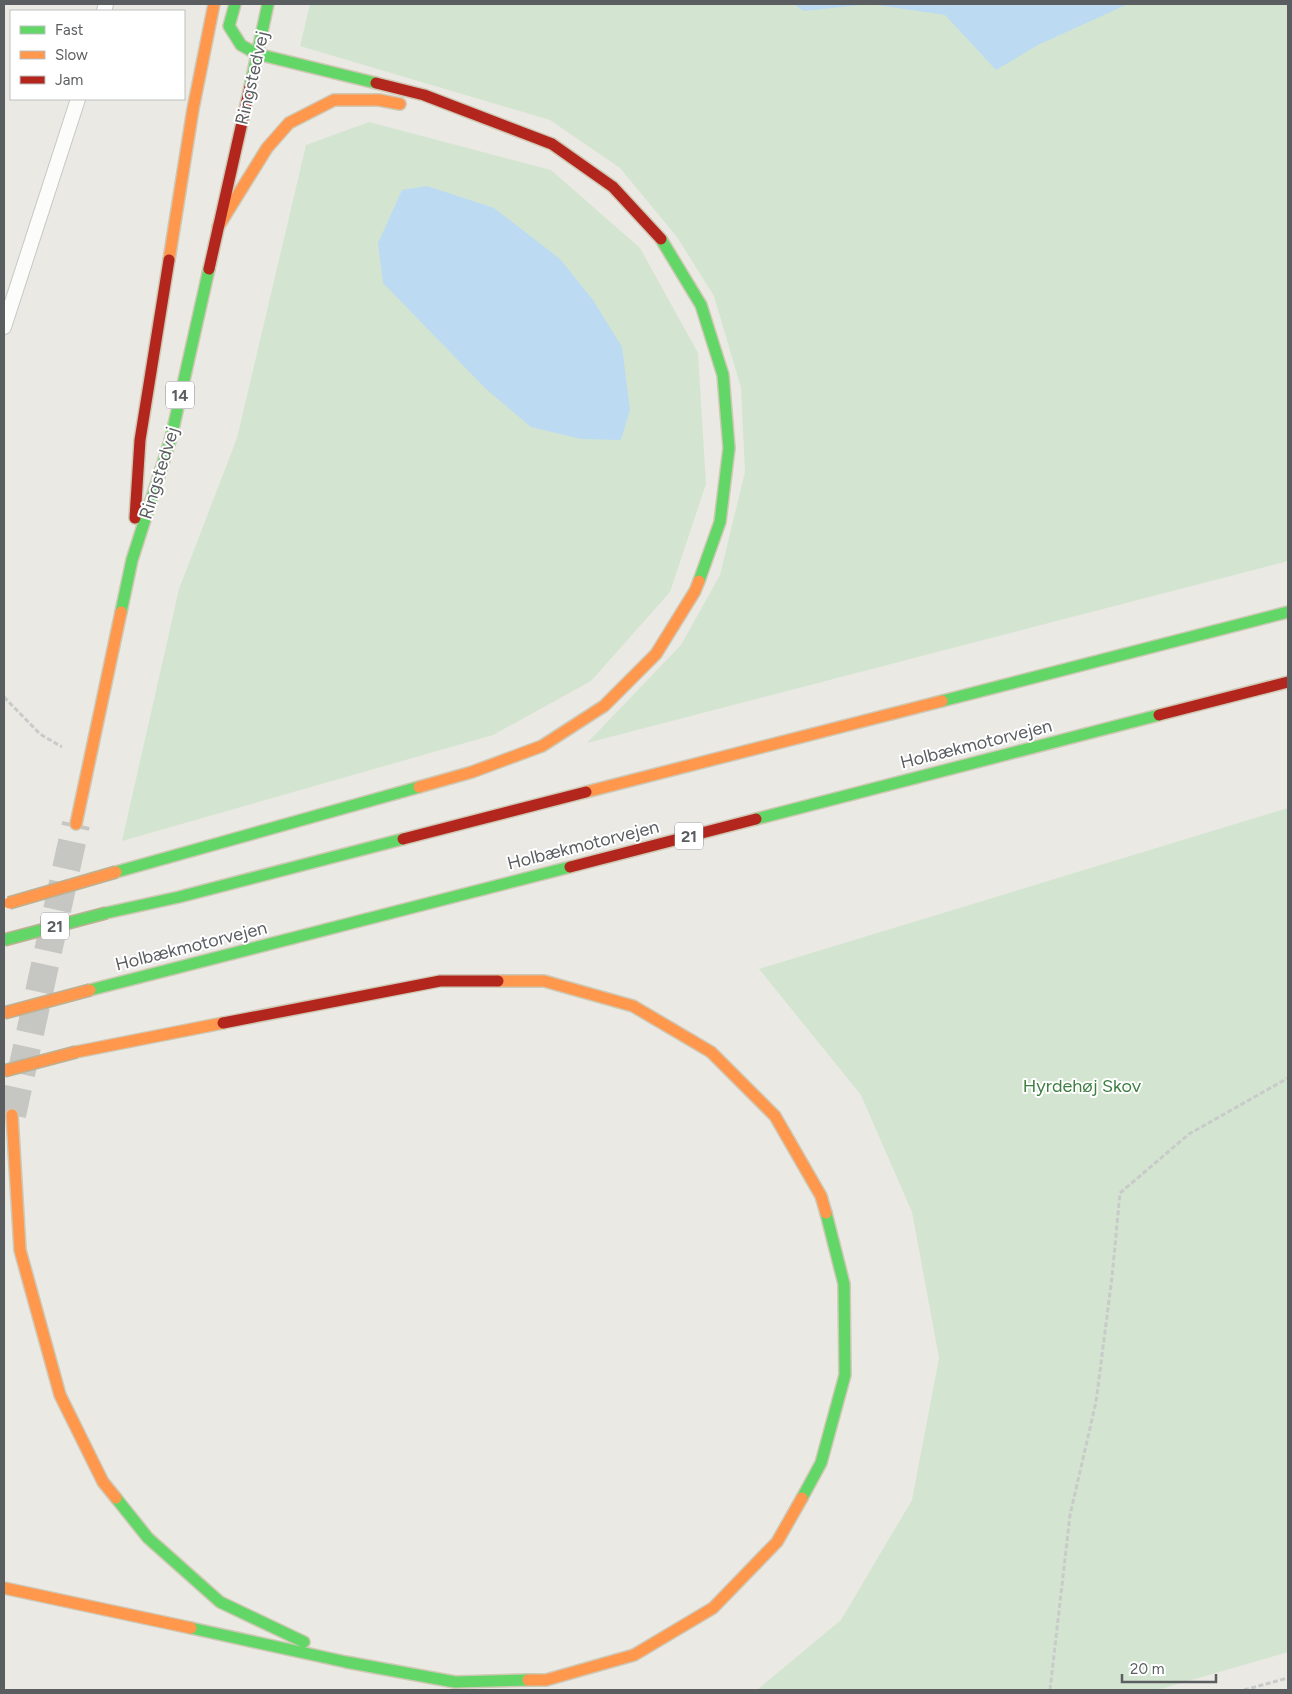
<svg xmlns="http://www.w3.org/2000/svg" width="1292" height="1694" font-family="Figtree,sans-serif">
<rect width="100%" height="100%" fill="#eae9e4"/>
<path fill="#d3e5d1" d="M 310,4 L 1288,4 L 1288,561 L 587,743 L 681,645 L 720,575 L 745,472 L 741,388 L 714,296 L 677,237 L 620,168 L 550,120 L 300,46 Z
M 369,122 L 551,170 L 640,248 L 698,353 L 706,484 L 670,592 L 591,681 L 493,735 L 122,841 L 179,589 L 237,438 L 306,145 Z
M 1288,808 L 1288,1652 L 1157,1690 L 757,1690 L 841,1620 L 912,1500 L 939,1358 L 912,1212 L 861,1095 L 759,969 Z"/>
<path fill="#bcdaf1" d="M 793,4 L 1128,4 L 1038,45 L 996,70 L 945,15 L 870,4 L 804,11 Z
M 427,186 L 494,208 L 560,259 L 593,300 L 622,347 L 630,410 L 621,440 L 581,439 L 531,427 L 486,389 L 383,283 L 378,243 L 402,190 Z"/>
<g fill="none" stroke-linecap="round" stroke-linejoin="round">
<path stroke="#c6c6c3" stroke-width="28" stroke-dasharray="28 14" stroke-linecap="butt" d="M 12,1115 L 76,824"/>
<g stroke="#c7c7c6" stroke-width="16">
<path id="lane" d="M 104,11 L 106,4
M 4,327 L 78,99"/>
</g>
<g stroke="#cfc8b5" stroke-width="14">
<path id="fast" d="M 235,4 L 229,26 L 241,45 L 257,54 L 376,83
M 250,87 L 268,4
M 661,239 L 701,305 L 723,375 L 729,448 L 720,522 L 699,581
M 121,612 L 132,560 L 171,438 L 209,269
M 942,701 L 1288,612
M 756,819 L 1159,715
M 116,872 L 419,787
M 106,913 L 179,897 L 403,839
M 90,990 L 570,867
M 116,1498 L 148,1538 L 220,1602 L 304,1642
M 802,1498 L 821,1463 L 845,1375 L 844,1284 L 826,1213
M 191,1628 L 346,1662 L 455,1682 L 528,1680"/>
</g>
<g stroke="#cfc8b5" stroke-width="14">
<path id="slow" d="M 218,227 L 267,148 L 289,123 L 334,100 L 379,100 L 400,104
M 169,260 L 193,109 L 214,4
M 419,787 L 472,772 L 542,746 L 604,706 L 656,654 L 695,591 L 699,581
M 586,792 L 942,701
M 76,824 L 121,612
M 498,981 L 544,981 L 633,1006 L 711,1052 L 775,1116 L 821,1196 L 826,1213
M 76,1052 L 223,1023
M 12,1115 L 20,1250 L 60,1395 L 103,1482 L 116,1498
M 4,1588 L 191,1628
M 528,1680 L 546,1680 L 634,1655 L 713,1608 L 777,1542 L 802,1498"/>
</g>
<g stroke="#cfc8b5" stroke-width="14">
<path id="jam" d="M 376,83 L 424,95 L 552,144 L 613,187 L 661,239
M 209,269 L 250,87
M 135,518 L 140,440 L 169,260
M 1159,715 L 1288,682
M 403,839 L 586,792
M 570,867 L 756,819
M 223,1023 L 440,981 L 498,981"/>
</g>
<path stroke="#c8cbc9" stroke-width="3" stroke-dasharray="5 2.5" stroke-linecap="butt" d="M 4,697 L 40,734 L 62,747
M 1050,1690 L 1070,1515 L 1096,1402 L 1112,1277 L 1120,1193 L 1189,1134 L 1288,1078
M 1244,1690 L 1288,1678"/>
<use href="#lane" stroke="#fcfcfb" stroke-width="14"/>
<use href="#fast" stroke="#63d668" stroke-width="11"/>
<use href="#slow" stroke="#ff974d" stroke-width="11"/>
<use href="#jam" stroke="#b3261e" stroke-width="11"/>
<g stroke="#bdb195" stroke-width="14" stroke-linecap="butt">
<path id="fast-bridge" d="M 4,940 L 106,913"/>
</g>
<g stroke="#bdb195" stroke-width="14" stroke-linecap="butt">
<path id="slow-bridge" d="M 9,903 L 116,872
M 4,1013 L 90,990
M 4,1071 L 76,1052"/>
</g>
<use href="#fast-bridge" stroke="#63d668" stroke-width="11"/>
<use href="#slow-bridge" stroke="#ff974d" stroke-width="11"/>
</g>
<g text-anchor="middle" stroke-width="4" stroke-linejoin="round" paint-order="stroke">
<g fill="#fff" stroke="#8c8e90" stroke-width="1">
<rect x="166" y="381.5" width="28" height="27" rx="4"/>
<rect x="675" y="822.5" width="28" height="27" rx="4"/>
<rect x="41" y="912.5" width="28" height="27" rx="4"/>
</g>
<g font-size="16" font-weight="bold" fill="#5b5e61">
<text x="180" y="401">14</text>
<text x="689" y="842">21</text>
<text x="55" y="932">21</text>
</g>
<g font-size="18" fill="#5b5e61" stroke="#fff">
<text transform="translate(252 78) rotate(-77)" y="6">Ringstedvej</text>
<text transform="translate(159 473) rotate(-73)" y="6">Ringstedvej</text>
<text transform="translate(976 744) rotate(-14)" y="6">Holbækmotorvejen</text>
<text transform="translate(583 845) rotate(-14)" y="6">Holbækmotorvejen</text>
<text transform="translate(191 946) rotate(-14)" y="6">Holbækmotorvejen</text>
</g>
<g font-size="18" fill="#3d7e40" stroke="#fff">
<text x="1082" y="1092">Hyrdehøj Skov</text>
</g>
</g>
<rect width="1292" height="1694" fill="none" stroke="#5b5e61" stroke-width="10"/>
<rect x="10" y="10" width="175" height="90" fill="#ffffff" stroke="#bdbfc0"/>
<rect x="20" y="26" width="25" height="8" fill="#63d668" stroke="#bdbfc0"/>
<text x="55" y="35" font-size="15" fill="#5b5e61">Fast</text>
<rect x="20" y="51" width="25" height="8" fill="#ff974d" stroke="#bdbfc0"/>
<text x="55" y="60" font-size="15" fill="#5b5e61">Slow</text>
<rect x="20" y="76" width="25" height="8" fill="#b3261e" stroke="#bdbfc0"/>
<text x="55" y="85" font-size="15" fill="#5b5e61">Jam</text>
<path d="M1122 1674v8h94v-8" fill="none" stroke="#5b5e61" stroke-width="2.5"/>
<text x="1130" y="1674" font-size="15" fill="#5b5e61" stroke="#ffffff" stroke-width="4" paint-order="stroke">20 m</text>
</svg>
